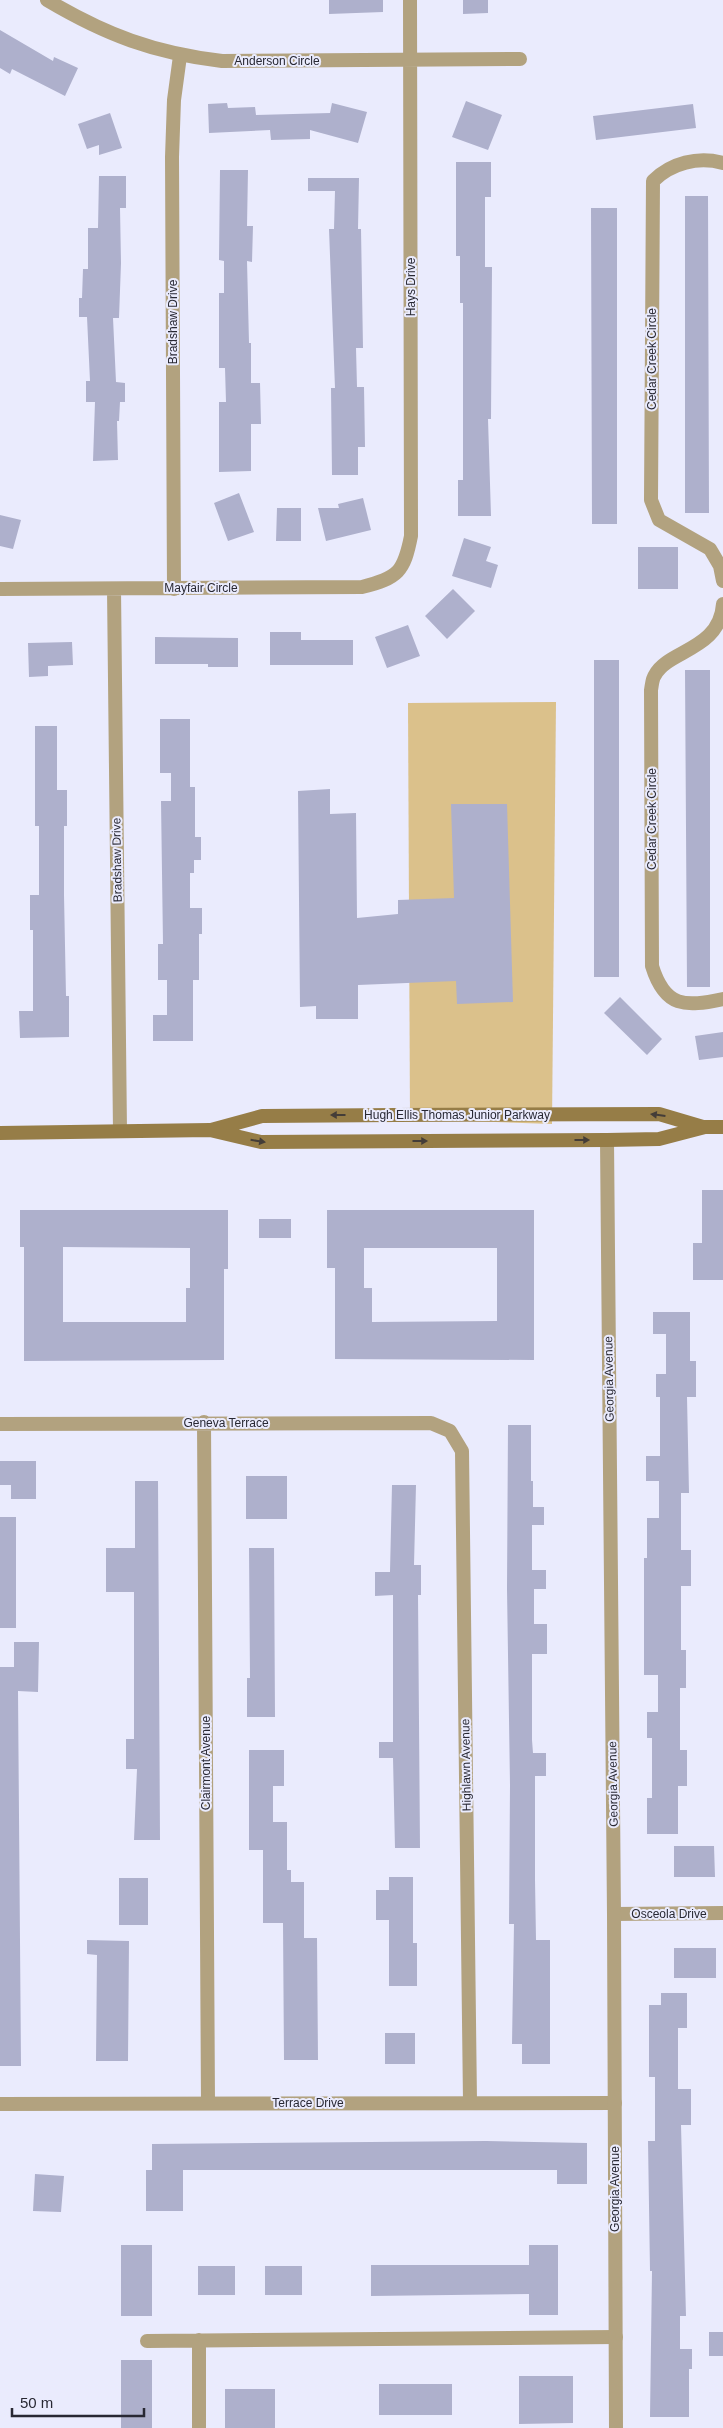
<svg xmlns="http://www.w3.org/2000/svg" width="723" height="2428" font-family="Helvetica,sans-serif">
<rect width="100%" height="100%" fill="#eaebfd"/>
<path fill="#dbc18b" d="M 556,702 L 552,1124 L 410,1119 L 408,703 Z"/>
<path fill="#aeb0cc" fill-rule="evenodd" d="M 329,0 L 383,0 L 383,12 L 329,14 Z
M 463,0 L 488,0 L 488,13 L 463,14 Z
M 0,30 L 53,61 L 54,57 L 78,68 L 65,96 L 12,69 L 10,74 L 0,68 Z
M 466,101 L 502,115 L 488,150 L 452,137 Z
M 227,103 L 228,108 L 255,107 L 256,115 L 330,113 L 332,103 L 367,112 L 358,143 L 310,130 L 310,139 L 271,140 L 270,130 L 209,133 L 208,104 Z
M 693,104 L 696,128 L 596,140 L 593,116 Z
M 110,113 L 122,148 L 99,155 L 99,145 L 87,149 L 78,124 Z
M 456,162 L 491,162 L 491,197 L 485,197 L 485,267 L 492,267 L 491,419 L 488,419 L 491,516 L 458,516 L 458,480 L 463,480 L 463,303 L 460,303 L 460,256 L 456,256 Z
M 220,170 L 248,170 L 247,226 L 253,226 L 252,262 L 247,261 L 249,343 L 251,343 L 251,383 L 260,383 L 261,424 L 251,424 L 251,471 L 219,472 L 219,402 L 226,402 L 225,368 L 219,368 L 219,293 L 224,293 L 224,261 L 219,260 Z
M 99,176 L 126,176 L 126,208 L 120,208 L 121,263 L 119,318 L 113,318 L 116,382 L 125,383 L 125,402 L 120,402 L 119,421 L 117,421 L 118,460 L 93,461 L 95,402 L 86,402 L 86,381 L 90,381 L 87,317 L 79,317 L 79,298 L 82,298 L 83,269 L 88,269 L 88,228 L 98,228 Z
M 308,178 L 359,178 L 358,229 L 361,229 L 363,348 L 356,348 L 357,387 L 364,387 L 365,447 L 358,447 L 358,475 L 332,475 L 331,388 L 335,388 L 329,229 L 334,229 L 335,191 L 308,191 Z
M 685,196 L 708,196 L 709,513 L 685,513 Z
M 591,208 L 617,208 L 617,524 L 592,524 Z
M 239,493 L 254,532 L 228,541 L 214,503 Z
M 363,498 L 371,530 L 326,541 L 318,508 L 339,508 L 338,504 Z
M 277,508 L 301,508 L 301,541 L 276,541 Z
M 0,515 L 21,520 L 13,549 L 0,546 Z
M 464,538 L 491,547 L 486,561 L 498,565 L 491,588 L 452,576 Z
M 638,547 L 678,547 L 678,589 L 638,589 Z
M 453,589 L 475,611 L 447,639 L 425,616 Z
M 408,625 L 420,656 L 387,668 L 375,637 Z
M 270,632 L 301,632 L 301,640 L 353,640 L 353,665 L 270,665 Z
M 155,637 L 238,638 L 238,667 L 208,667 L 208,664 L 155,664 Z
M 72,642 L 73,665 L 48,666 L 48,676 L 29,677 L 28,643 Z
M 594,660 L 619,660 L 619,977 L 594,977 Z
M 685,670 L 710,670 L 710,987 L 687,987 Z
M 160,719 L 190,719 L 190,787 L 195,787 L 195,837 L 201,837 L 201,860 L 194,860 L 194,873 L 190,873 L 190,908 L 202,908 L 202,934 L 199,934 L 199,980 L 193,980 L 193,1041 L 153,1041 L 153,1015 L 167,1015 L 167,980 L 158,980 L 158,944 L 163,944 L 161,801 L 171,801 L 171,773 L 160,773 Z
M 35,726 L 57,726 L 57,790 L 67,790 L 67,826 L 64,826 L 64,895 L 66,996 L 69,996 L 69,1037 L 20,1038 L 19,1011 L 33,1011 L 33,930 L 30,930 L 30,895 L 39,895 L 39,826 L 35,826 Z
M 330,789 L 330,814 L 356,813 L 357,918 L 398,914 L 398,900 L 454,898 L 451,804 L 507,804 L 513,1002 L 457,1004 L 456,981 L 358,985 L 358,1019 L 316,1019 L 316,1006 L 300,1007 L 298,791 Z
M 620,997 L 662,1039 L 647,1055 L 604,1013 Z
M 723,1032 L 723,1057 L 699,1060 L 695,1036 Z
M 702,1190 L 723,1190 L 723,1280 L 693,1280 L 693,1243 L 702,1243 Z
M 20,1210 L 228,1210 L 228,1269 L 224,1269 L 224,1360 L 24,1361 L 24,1247 L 20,1247 ZM 63,1247 L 190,1248 L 190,1288 L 186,1288 L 186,1322 L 63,1322 Z
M 327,1210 L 534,1210 L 534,1360 L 335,1359 L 335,1268 L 327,1268 ZM 364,1248 L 497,1248 L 497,1321 L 372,1322 L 372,1288 L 364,1288 Z
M 259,1219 L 291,1219 L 291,1238 L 259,1238 Z
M 653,1312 L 690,1312 L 690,1361 L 696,1361 L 696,1397 L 687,1397 L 689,1493 L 681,1493 L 681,1550 L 691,1550 L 691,1586 L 681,1586 L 681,1650 L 686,1650 L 686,1688 L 680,1688 L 680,1750 L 687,1750 L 687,1786 L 678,1786 L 678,1834 L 647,1834 L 647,1798 L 652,1798 L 652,1738 L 647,1738 L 647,1712 L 658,1712 L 658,1675 L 644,1675 L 644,1558 L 647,1558 L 647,1518 L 659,1518 L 659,1481 L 646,1481 L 646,1456 L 660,1456 L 660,1397 L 656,1397 L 656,1374 L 666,1374 L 666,1334 L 653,1334 Z
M 508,1425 L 531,1425 L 531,1481 L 533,1481 L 533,1507 L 544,1507 L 544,1525 L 532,1525 L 532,1570 L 546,1570 L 546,1589 L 534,1589 L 534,1624 L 547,1624 L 547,1654 L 532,1654 L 532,1740 L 533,1753 L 546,1753 L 546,1776 L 535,1776 L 535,1880 L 536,1940 L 550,1940 L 550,2064 L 522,2064 L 522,2044 L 512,2044 L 514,1924 L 509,1924 L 510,1785 L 507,1589 Z
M 0,1461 L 36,1461 L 36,1499 L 11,1499 L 11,1485 L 0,1485 Z
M 246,1476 L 287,1476 L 287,1519 L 246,1519 Z
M 135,1481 L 158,1481 L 160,1840 L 134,1840 L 137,1769 L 126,1769 L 126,1739 L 134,1739 L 134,1592 L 106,1592 L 106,1548 L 135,1548 Z
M 392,1485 L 416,1485 L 414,1565 L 421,1565 L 421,1595 L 418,1595 L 420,1848 L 395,1848 L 393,1758 L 379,1758 L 379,1742 L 393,1742 L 393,1595 L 375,1596 L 375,1572 L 390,1572 Z
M 0,1517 L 16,1517 L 16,1628 L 0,1628 Z
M 249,1548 L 274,1548 L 275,1717 L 247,1717 L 247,1678 L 250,1678 Z
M 14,1642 L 39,1642 L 38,1692 L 18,1691 L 21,2066 L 0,2066 L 0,1667 L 14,1667 Z
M 249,1750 L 284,1750 L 284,1786 L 273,1786 L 273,1822 L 287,1822 L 287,1870 L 291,1870 L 291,1882 L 304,1882 L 304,1938 L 317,1938 L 318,2060 L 284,2060 L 283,1923 L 263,1923 L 263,1850 L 249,1850 Z
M 674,1846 L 714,1846 L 715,1877 L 674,1877 Z
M 389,1877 L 413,1877 L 413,1943 L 417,1943 L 417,1986 L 389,1986 L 389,1920 L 376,1920 L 376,1890 L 389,1890 Z
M 119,1878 L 148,1878 L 148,1925 L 119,1925 Z
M 87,1940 L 129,1941 L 128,2061 L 96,2061 L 97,1955 L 87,1954 Z
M 674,1948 L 716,1948 L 716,1978 L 674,1978 Z
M 661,1993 L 687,1993 L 687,2028 L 678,2028 L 678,2089 L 691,2089 L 691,2125 L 681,2125 L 686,2316 L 680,2316 L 680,2349 L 692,2349 L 692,2369 L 689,2369 L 689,2417 L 650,2417 L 652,2271 L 650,2271 L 648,2141 L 655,2141 L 655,2077 L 649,2077 L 649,2005 L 661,2005 Z
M 385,2033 L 415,2033 L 415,2064 L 385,2064 Z
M 486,2141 L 587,2143 L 587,2184 L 557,2184 L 557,2170 L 183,2170 L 183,2211 L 146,2211 L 146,2170 L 152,2170 L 152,2144 Z
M 35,2174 L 64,2176 L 61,2212 L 33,2211 Z
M 121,2245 L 152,2245 L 152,2316 L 121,2316 Z
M 529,2245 L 558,2245 L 558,2315 L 529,2315 L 529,2294 L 371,2296 L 371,2265 L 529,2265 Z
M 198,2266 L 235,2266 L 235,2295 L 198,2295 Z
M 265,2266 L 302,2266 L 302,2295 L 265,2295 Z
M 709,2332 L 723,2332 L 723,2356 L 709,2356 Z
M 121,2360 L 152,2360 L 152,2428 L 121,2428 Z
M 519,2376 L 573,2376 L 573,2423 L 519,2424 Z
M 379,2384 L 452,2384 L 452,2415 L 379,2415 Z
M 225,2389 L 275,2389 L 275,2428 L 225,2428 Z"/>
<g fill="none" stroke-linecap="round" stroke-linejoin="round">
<path stroke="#b2a27f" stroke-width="14" d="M 47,0 C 106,35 154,53 222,61 L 520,59
M 723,163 C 698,156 671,163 653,181 L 651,500 L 659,520 L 710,549 L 720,566 L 723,581
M 0,589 L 362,587 C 398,578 404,572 411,536 L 410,0
M 114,589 L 120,1131
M 174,589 L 172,157 L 174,100 L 180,56
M 723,604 C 720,650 668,650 655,675 C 652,679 652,685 651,690 L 652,966 C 665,1008 685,1007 723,999
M 204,1422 L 208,2103
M 0,1424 L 431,1423 L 450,1431 L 462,1451 L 470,2102
M 614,1914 L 723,1913
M 0,2104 L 615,2103
M 199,2340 L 199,2428
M 147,2341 L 616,2337"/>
<path stroke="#b2a27f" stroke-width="14" d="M 607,1140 L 614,1914 L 616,2428"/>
<path stroke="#967d47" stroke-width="14" d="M 211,1130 L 262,1116 L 396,1115 L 659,1114 L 703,1127
M 0,1133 L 210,1130 L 261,1142 L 607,1140 L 659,1139 L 705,1127 L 723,1127"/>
</g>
<defs><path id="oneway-solid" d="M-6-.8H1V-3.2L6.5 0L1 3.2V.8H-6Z" transform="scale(1.25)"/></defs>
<g fill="#443d38">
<use href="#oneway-solid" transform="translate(338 1115) rotate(180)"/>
<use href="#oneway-solid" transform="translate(658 1115) rotate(-173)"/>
<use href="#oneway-solid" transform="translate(582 1140)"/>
<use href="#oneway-solid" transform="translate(258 1141) rotate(9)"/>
<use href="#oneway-solid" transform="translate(420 1141)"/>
</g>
<g text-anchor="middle" stroke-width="4" stroke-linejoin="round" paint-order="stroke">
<g font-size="12" fill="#282833" stroke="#eaebfd">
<text x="277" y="65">Anderson Circle</text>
<text transform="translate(411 287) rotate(-90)" y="4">Hays Drive</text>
<text transform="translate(173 322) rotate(-90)" y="4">Bradshaw Drive</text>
<text transform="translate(652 359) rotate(-90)" y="4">Cedar Creek Circle</text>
<text x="201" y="592">Mayfair Circle</text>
<text transform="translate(652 819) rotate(-90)" y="4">Cedar Creek Circle</text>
<text transform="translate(117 860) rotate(-91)" y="4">Bradshaw Drive</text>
<text x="457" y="1119">Hugh Ellis Thomas Junior Parkway</text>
<text transform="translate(609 1379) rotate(-91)" y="4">Georgia Avenue</text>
<text x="226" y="1427">Geneva Terrace</text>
<text transform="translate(206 1763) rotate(-90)" y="4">Clairmont Avenue</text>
<text transform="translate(466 1765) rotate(-91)" y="4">Highlawn Avenue</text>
<text transform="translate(613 1784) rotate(-91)" y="4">Georgia Avenue</text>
<text x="669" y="1918">Osceola Drive</text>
<text x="308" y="2107">Terrace Drive</text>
<text transform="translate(615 2189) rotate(-90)" y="4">Georgia Avenue</text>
</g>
</g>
<path d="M12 2408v8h132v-8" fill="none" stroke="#282833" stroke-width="2.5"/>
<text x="20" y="2408" font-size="15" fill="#282833" stroke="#eaebfd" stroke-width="4" paint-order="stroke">50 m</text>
</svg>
